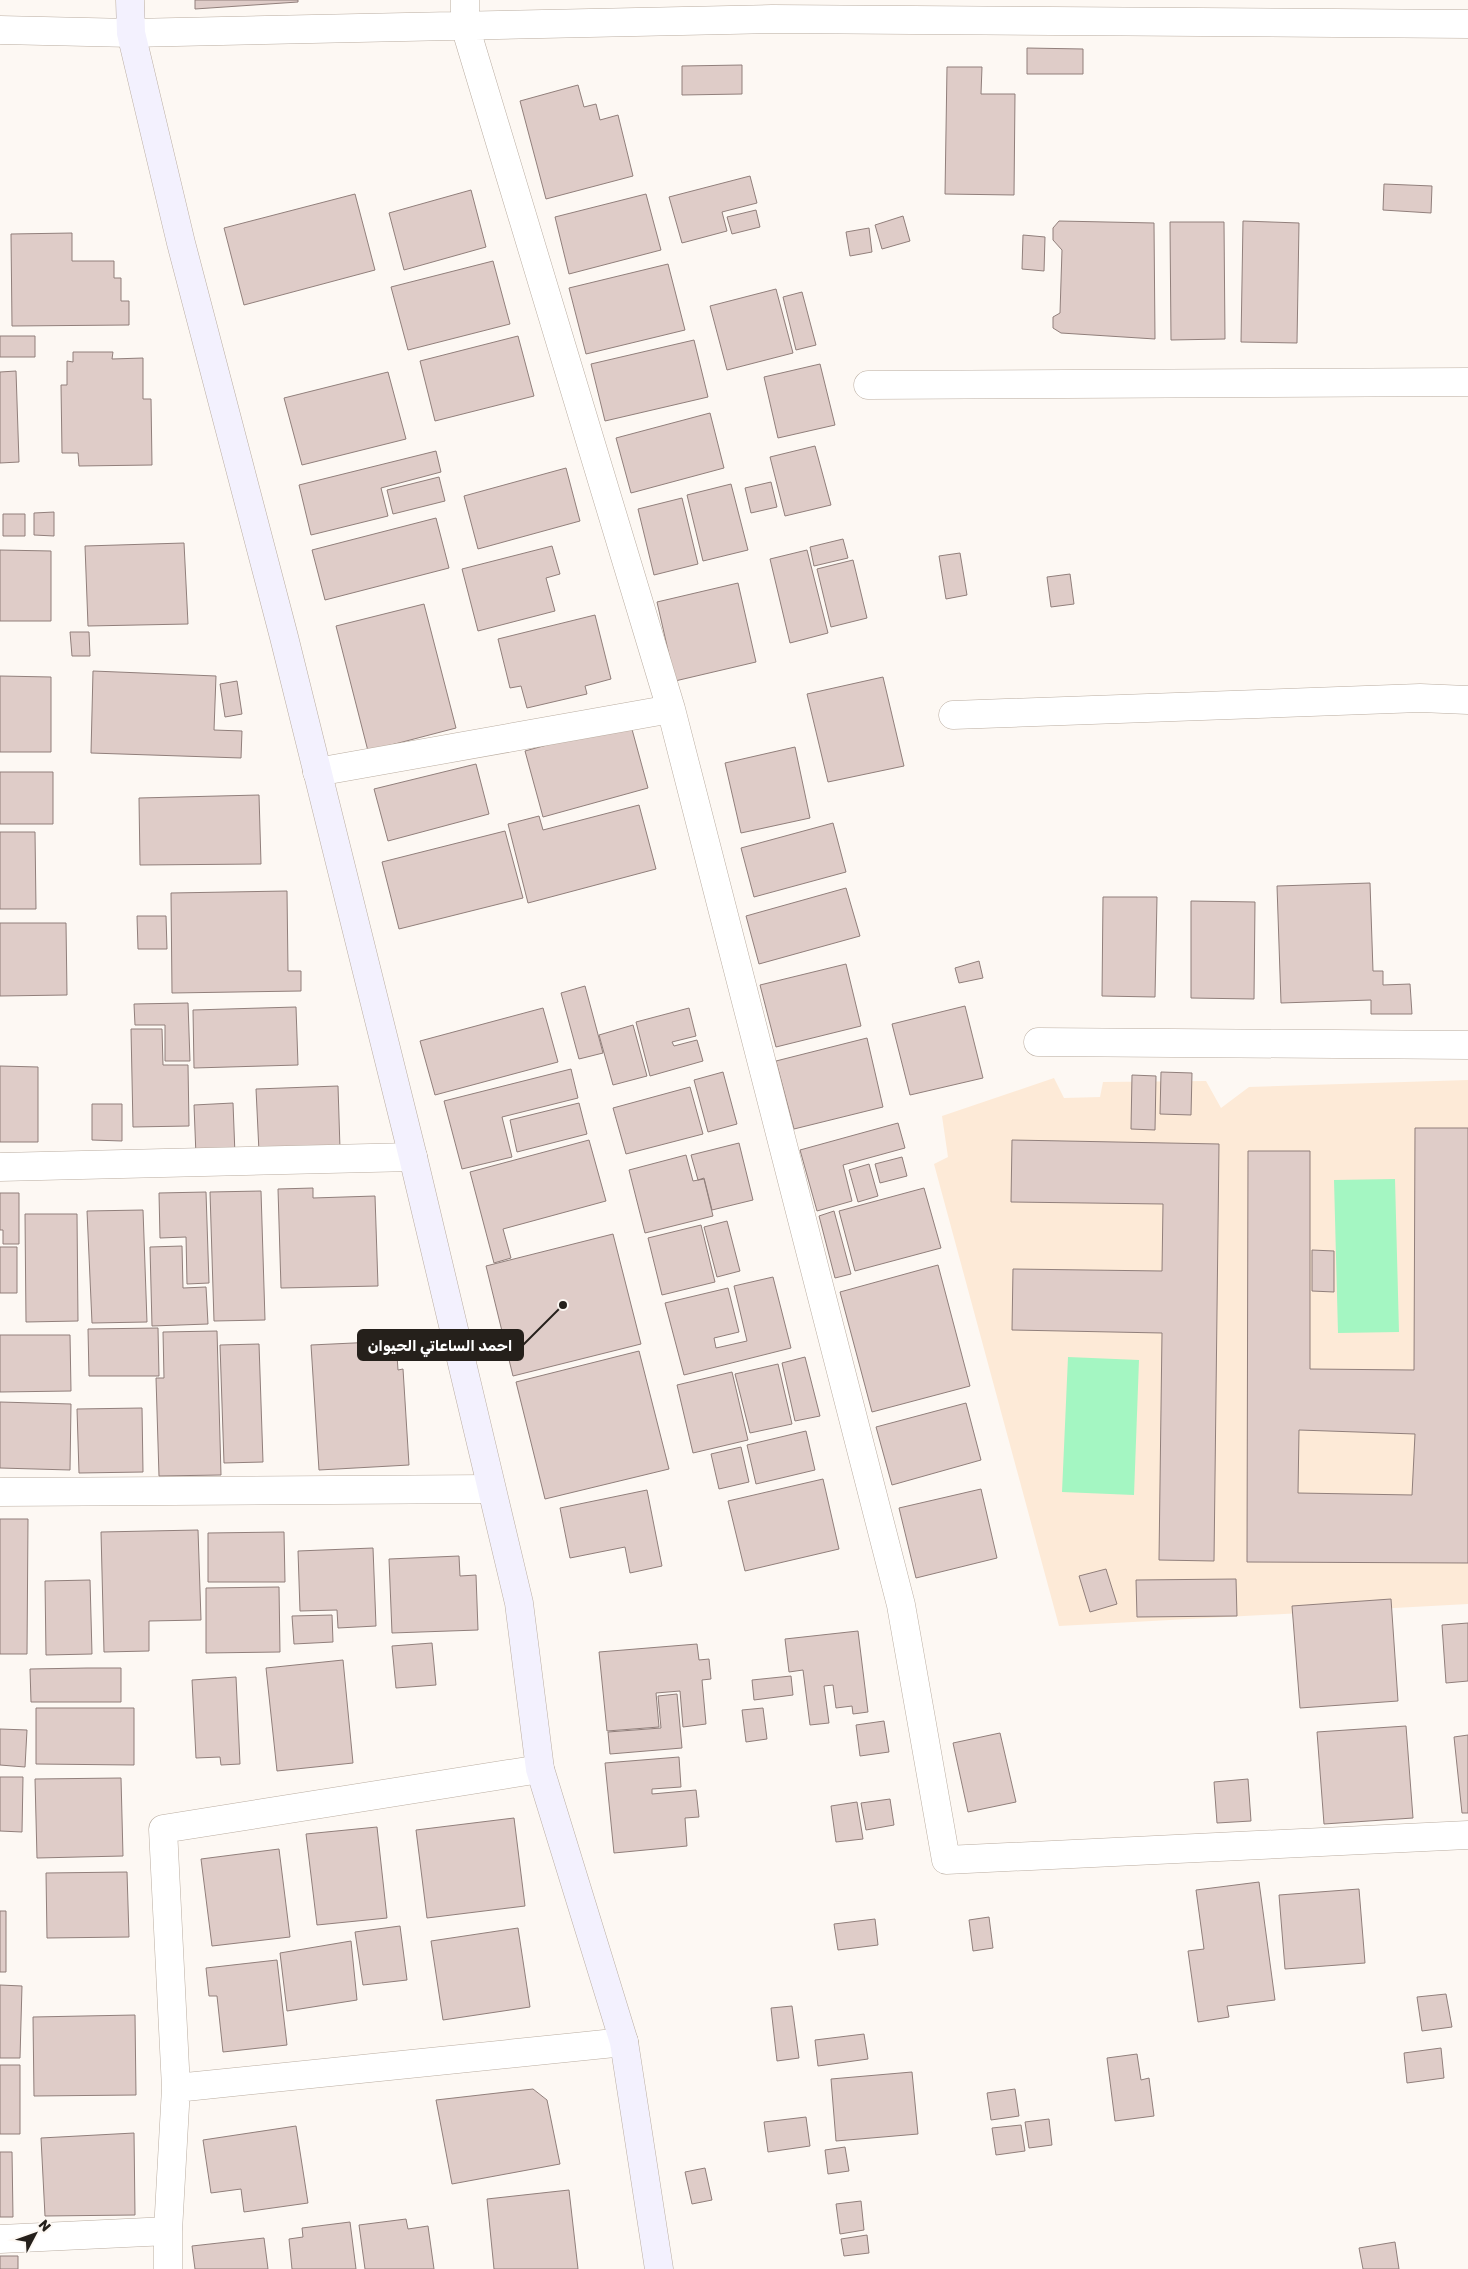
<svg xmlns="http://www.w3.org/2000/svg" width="1468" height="2269" font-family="Rubik,Cairo,sans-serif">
<rect width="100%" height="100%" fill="#fdf8f3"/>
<path fill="#fdead7" d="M 1054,1078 L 1064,1098 L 1100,1097 L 1103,1082 L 1206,1081 L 1221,1108 L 1249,1087 L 1468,1080 L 1468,1604 L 1059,1626 L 934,1164 L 948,1157 L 942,1116 Z"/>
<path fill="#a4f6c2" d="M 1395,1179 L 1399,1332 L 1338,1333 L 1334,1180 Z
M 1068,1357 L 1139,1360 L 1134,1495 L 1062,1492 Z"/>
<path fill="#dfccc8" stroke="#917f7b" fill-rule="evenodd" d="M 195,0 L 298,0 L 298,2 L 195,9 Z
M 1027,48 L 1083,49 L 1083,74 L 1027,74 Z
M 742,65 L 742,94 L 682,95 L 682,66 Z
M 947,67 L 982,67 L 981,94 L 1015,94 L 1014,195 L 945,194 Z
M 578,85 L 584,107 L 596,104 L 600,120 L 618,115 L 633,176 L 546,199 L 520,101 Z
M 750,176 L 757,203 L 722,212 L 727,231 L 682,243 L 669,197 Z
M 1384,184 L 1432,186 L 1431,213 L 1383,210 Z
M 471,190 L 486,247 L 404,270 L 389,213 Z
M 355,194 L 375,270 L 244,305 L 224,228 Z
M 646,194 L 661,250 L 569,274 L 555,217 Z
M 756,210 L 760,227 L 732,234 L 727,217 Z
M 903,216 L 910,241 L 882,249 L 875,225 Z
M 1059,221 L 1154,223 L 1155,339 L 1061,333 L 1053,328 L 1053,317 L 1060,313 L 1062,250 L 1053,240 L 1053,228 Z
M 1243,221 L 1299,223 L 1297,343 L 1241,342 Z
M 1170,222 L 1224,222 L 1225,339 L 1171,340 Z
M 869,228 L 872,252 L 850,256 L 846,232 Z
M 72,233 L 72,261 L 114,261 L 114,278 L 121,278 L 121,301 L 129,301 L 129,325 L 12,326 L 11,234 Z
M 1023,235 L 1045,237 L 1044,271 L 1022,269 Z
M 493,261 L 510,324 L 408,350 L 391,287 Z
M 668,264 L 685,330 L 586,354 L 569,288 Z
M 776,289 L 793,353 L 727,370 L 710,306 Z
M 802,292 L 816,345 L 796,350 L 783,297 Z
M 0,336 L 35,336 L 35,357 L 0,357 Z
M 518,336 L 534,396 L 435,421 L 420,361 Z
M 694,340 L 708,397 L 605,421 L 591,364 Z
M 73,352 L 113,352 L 112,359 L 143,358 L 143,399 L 151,399 L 152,465 L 79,466 L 78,453 L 62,453 L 61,385 L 67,385 L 67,361 L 73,362 Z
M 820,364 L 835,425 L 778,438 L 764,377 Z
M 16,371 L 19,462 L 0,463 L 0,372 Z
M 388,372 L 406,439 L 302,465 L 284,398 Z
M 710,413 L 724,468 L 631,493 L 616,438 Z
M 815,446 L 831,505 L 785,516 L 770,457 Z
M 436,451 L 441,472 L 381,488 L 388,516 L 311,535 L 299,485 Z
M 566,468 L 580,521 L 478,549 L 464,496 Z
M 439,477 L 445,501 L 393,514 L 387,490 Z
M 771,482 L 777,507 L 751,513 L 745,488 Z
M 731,484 L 748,550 L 703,561 L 687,495 Z
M 682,498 L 698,564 L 654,575 L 638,509 Z
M 54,512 L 54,536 L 34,535 L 34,513 Z
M 3,514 L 25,514 L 25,536 L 3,536 Z
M 436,518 L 449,568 L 325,600 L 312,550 Z
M 843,539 L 848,558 L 814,566 L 810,547 Z
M 184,543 L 188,624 L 88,626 L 85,546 Z
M 552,546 L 560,574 L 546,578 L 555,611 L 478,631 L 462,569 Z
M 0,550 L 51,551 L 51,621 L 0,621 Z
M 807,550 L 828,633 L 790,643 L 770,559 Z
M 960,553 L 967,595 L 946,599 L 939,556 Z
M 853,560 L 867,618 L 831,627 L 817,569 Z
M 1070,574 L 1074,604 L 1051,607 L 1047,577 Z
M 738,583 L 756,662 L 675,681 L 657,602 Z
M 424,604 L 456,728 L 368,751 L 336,626 Z
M 595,615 L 611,679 L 585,686 L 587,694 L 527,708 L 521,686 L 510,688 L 498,639 Z
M 70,632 L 89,632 L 90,656 L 72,656 Z
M 93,671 L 216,676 L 214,730 L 242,731 L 241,758 L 91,753 Z
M 0,676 L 51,677 L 51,752 L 0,752 Z
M 883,677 L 904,766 L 828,782 L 807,694 Z
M 237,681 L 242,714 L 225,717 L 220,684 Z
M 630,722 L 648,788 L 543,817 L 525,751 Z
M 795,747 L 810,818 L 741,833 L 725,763 Z
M 476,764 L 489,814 L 388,841 L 374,789 Z
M 0,772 L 53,772 L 53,824 L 0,824 Z
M 259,795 L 261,864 L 140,865 L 139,798 Z
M 639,805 L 656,869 L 528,903 L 508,824 L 539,816 L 543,830 Z
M 833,823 L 846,872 L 754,897 L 741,848 Z
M 505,831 L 523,898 L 399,929 L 382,862 Z
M 0,832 L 35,832 L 36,909 L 0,909 Z
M 1370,883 L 1373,971 L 1383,971 L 1383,985 L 1410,984 L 1412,1014 L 1371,1014 L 1371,1000 L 1281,1003 L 1277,886 Z
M 846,888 L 860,936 L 759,964 L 746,916 Z
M 287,891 L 288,971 L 301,971 L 301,991 L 172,993 L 171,893 Z
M 1103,897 L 1157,897 L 1155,997 L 1102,996 Z
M 1191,901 L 1255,902 L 1254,999 L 1191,998 Z
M 137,916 L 166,916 L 167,949 L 138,949 Z
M 0,923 L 66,923 L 67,995 L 0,996 Z
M 979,961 L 983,978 L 959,983 L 955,968 Z
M 846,964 L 861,1026 L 776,1047 L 760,985 Z
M 585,986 L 603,1053 L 579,1059 L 561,993 Z
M 188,1003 L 190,1061 L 165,1061 L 165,1025 L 135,1025 L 134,1004 Z
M 965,1006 L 983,1078 L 910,1095 L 892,1024 Z
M 296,1007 L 298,1065 L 194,1068 L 193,1010 Z
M 543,1008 L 558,1062 L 435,1095 L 420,1041 Z
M 689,1008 L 696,1036 L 672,1042 L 674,1046 L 697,1040 L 703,1061 L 650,1076 L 636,1022 Z
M 633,1025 L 647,1076 L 613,1085 L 599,1035 Z
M 131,1029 L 162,1029 L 163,1065 L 188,1065 L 189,1126 L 133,1127 Z
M 867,1038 L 883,1107 L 794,1129 L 776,1061 Z
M 0,1066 L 38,1067 L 38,1142 L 0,1142 Z
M 571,1069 L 578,1098 L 502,1117 L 512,1157 L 462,1169 L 444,1101 Z
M 723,1072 L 737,1124 L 708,1132 L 694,1080 Z
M 1161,1072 L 1192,1073 L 1191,1115 L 1160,1114 Z
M 1132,1075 L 1156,1076 L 1155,1130 L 1131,1129 Z
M 338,1086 L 340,1149 L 259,1152 L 256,1089 Z
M 690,1087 L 703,1134 L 626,1154 L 613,1108 Z
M 233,1103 L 235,1155 L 196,1156 L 194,1105 Z
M 579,1103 L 587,1134 L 517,1152 L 510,1120 Z
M 92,1104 L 122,1104 L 122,1141 L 92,1140 Z
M 898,1123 L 905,1148 L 843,1165 L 852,1201 L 817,1211 L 800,1150 Z
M 1415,1128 L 1468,1128 L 1468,1563 L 1247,1562 L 1248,1151 L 1310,1151 L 1310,1369 L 1414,1370 ZM 1299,1430 L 1415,1434 L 1412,1495 L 1298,1493 Z
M 589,1140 L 606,1201 L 503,1229 L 511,1258 L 494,1263 L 470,1172 Z
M 1012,1140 L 1219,1144 L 1214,1561 L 1159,1560 L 1162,1333 L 1012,1330 L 1013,1269 L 1162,1271 L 1163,1204 L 1011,1202 Z
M 739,1143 L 753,1200 L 712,1210 L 704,1178 L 698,1180 L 691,1155 Z
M 686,1155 L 693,1181 L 704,1179 L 713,1216 L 645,1233 L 629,1170 Z
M 902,1157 L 907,1176 L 880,1183 L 875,1164 Z
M 869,1164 L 878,1196 L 858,1202 L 849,1170 Z
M 313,1188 L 313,1198 L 375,1196 L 378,1286 L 281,1288 L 278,1189 Z
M 924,1188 L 941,1248 L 855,1271 L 839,1211 Z
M 261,1191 L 265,1320 L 214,1321 L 210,1192 Z
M 206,1192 L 209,1283 L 187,1284 L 186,1237 L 160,1238 L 159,1193 Z
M 0,1193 L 19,1193 L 19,1244 L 3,1244 L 3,1230 L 0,1230 Z
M 143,1210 L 147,1322 L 92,1323 L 87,1211 Z
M 834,1211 L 851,1274 L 835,1278 L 819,1216 Z
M 25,1214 L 77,1214 L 78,1321 L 26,1322 Z
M 727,1221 L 740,1271 L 717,1277 L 704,1227 Z
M 701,1225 L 715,1282 L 662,1295 L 648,1238 Z
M 613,1234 L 641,1344 L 513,1376 L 486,1266 Z
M 182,1246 L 183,1288 L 206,1287 L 208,1324 L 152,1326 L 150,1247 Z
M 0,1247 L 17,1247 L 17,1293 L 0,1293 Z
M 1312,1250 L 1334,1251 L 1334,1292 L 1312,1291 Z
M 938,1265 L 970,1386 L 872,1412 L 840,1292 Z
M 773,1277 L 791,1348 L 684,1375 L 665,1303 L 728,1288 L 739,1332 L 714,1338 L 716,1348 L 747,1341 L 734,1286 Z
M 158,1328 L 159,1376 L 89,1376 L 88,1329 Z
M 217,1331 L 221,1475 L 159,1476 L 156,1378 L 164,1378 L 163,1332 Z
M 0,1335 L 70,1335 L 71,1391 L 0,1392 Z
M 396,1341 L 398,1370 L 403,1369 L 409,1465 L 319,1470 L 311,1345 Z
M 259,1344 L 263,1462 L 224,1463 L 220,1345 Z
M 639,1351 L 669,1469 L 545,1499 L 516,1382 Z
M 805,1357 L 820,1416 L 795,1421 L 782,1363 Z
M 778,1364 L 792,1424 L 750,1433 L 735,1374 Z
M 732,1372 L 748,1440 L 693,1453 L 677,1385 Z
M 0,1402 L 71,1404 L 70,1470 L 0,1468 Z
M 966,1403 L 981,1460 L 892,1485 L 876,1427 Z
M 142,1408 L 143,1472 L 79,1473 L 77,1409 Z
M 806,1431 L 815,1470 L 756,1484 L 747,1445 Z
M 741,1447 L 749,1482 L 719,1489 L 711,1454 Z
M 823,1479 L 839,1549 L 745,1571 L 728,1501 Z
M 981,1489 L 997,1558 L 916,1578 L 899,1508 Z
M 647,1490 L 662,1566 L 630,1573 L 625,1547 L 570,1558 L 560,1508 Z
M 0,1519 L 28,1519 L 27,1654 L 0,1654 Z
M 198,1530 L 201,1620 L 149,1621 L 149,1651 L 104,1652 L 101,1532 Z
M 284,1532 L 285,1582 L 208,1582 L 208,1533 Z
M 373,1548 L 376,1626 L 338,1628 L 337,1610 L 300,1611 L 298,1551 Z
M 459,1556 L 460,1576 L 476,1575 L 478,1630 L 392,1633 L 389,1559 Z
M 1106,1569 L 1117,1604 L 1090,1612 L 1079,1576 Z
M 1236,1579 L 1237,1616 L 1137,1617 L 1136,1580 Z
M 90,1580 L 92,1654 L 46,1655 L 45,1581 Z
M 279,1587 L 280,1652 L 206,1653 L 206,1588 Z
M 1391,1599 L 1398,1701 L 1300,1708 L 1292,1606 Z
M 332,1615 L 333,1642 L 294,1644 L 292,1616 Z
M 1468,1623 L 1468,1681 L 1446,1683 L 1442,1625 Z
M 858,1631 L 868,1712 L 853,1714 L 852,1706 L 836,1708 L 833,1685 L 824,1686 L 829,1723 L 810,1725 L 803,1670 L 789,1672 L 785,1639 Z
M 432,1643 L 436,1685 L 396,1688 L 392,1646 Z
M 697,1644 L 699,1660 L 709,1659 L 711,1679 L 702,1680 L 706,1724 L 683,1727 L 680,1691 L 656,1693 L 659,1727 L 607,1731 L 599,1652 Z
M 343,1660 L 353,1763 L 277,1771 L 266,1668 Z
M 87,1668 L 121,1668 L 121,1702 L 31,1702 L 30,1669 Z
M 791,1676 L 793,1695 L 754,1700 L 752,1680 Z
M 236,1677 L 240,1764 L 221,1765 L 220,1757 L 196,1758 L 192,1680 Z
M 677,1694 L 682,1748 L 610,1754 L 608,1732 L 661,1728 L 658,1696 Z
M 36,1708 L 134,1708 L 134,1765 L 36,1764 Z
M 763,1708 L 767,1739 L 746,1742 L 742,1710 Z
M 884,1721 L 889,1752 L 860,1756 L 856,1725 Z
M 1406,1726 L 1413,1818 L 1324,1824 L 1317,1732 Z
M 0,1729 L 27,1730 L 25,1767 L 0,1765 Z
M 1000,1733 L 1016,1802 L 968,1812 L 953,1743 Z
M 1468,1735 L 1468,1813 L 1462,1813 L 1454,1737 Z
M 679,1757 L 681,1787 L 652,1789 L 652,1794 L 696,1790 L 699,1817 L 685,1818 L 687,1846 L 614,1853 L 605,1763 Z
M 0,1777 L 23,1777 L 22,1832 L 0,1831 Z
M 121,1778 L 123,1856 L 37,1858 L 35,1779 Z
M 1248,1779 L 1251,1821 L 1217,1823 L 1214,1782 Z
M 890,1799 L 894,1825 L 866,1830 L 861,1803 Z
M 857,1802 L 863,1839 L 836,1842 L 831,1806 Z
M 514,1818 L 525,1906 L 427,1918 L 416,1830 Z
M 377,1827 L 387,1918 L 317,1925 L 306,1834 Z
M 279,1849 L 290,1937 L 212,1946 L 201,1859 Z
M 127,1872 L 129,1937 L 47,1938 L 46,1873 Z
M 1259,1882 L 1275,2000 L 1227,2006 L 1229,2017 L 1198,2022 L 1188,1951 L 1204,1949 L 1196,1890 Z
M 1359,1889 L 1365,1963 L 1285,1969 L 1279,1895 Z
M 0,1911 L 6,1911 L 6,1972 L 0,1972 Z
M 989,1917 L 993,1948 L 973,1951 L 969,1920 Z
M 875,1919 L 878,1945 L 838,1950 L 834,1924 Z
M 400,1926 L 407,1980 L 363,1985 L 355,1932 Z
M 518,1928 L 530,2007 L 443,2020 L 431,1941 Z
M 351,1941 L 357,2000 L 287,2011 L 280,1953 Z
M 277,1960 L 287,2045 L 223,2052 L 217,1996 L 209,1996 L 206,1968 Z
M 0,1985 L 22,1986 L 20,2058 L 0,2058 Z
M 1446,1994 L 1452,2027 L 1422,2031 L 1417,1997 Z
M 792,2006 L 799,2058 L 777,2061 L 771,2008 Z
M 135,2015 L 136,2095 L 34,2096 L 33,2017 Z
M 864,2034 L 868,2059 L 818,2066 L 815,2040 Z
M 1441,2048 L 1444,2078 L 1407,2083 L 1404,2053 Z
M 1137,2054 L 1141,2080 L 1149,2078 L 1154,2116 L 1115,2121 L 1107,2058 Z
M 0,2065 L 20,2065 L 20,2134 L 0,2134 Z
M 912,2072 L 918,2134 L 836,2141 L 831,2079 Z
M 533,2089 L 547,2100 L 560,2164 L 452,2184 L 436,2100 Z
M 1015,2089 L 1019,2116 L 991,2120 L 987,2093 Z
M 806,2117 L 810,2146 L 768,2152 L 764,2122 Z
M 1049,2119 L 1052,2145 L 1029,2148 L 1025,2122 Z
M 1021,2125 L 1025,2151 L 996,2155 L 992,2128 Z
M 296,2126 L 308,2203 L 244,2212 L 241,2189 L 211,2193 L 203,2140 Z
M 134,2133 L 135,2215 L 45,2216 L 41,2138 Z
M 845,2147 L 849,2171 L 828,2174 L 825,2150 Z
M 0,2152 L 12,2152 L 13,2217 L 0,2217 Z
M 705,2168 L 712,2200 L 692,2204 L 685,2172 Z
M 569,2190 L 578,2269 L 494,2269 L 487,2199 Z
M 861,2201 L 864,2230 L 840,2234 L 836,2204 Z
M 406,2219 L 408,2229 L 428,2226 L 434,2269 L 365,2269 L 359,2225 Z
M 350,2222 L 356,2269 L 292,2269 L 289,2239 L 303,2237 L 302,2228 Z
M 867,2235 L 869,2253 L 844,2256 L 841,2239 Z
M 264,2238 L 268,2269 L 195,2269 L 192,2246 Z
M 1395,2242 L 1399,2269 L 1363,2269 L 1359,2248 Z
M 0,2256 L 18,2256 L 18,2269 L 0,2269 Z"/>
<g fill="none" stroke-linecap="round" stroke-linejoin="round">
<g stroke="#baada1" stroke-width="29">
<path id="street" d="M 465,0 L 465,26 L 671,709 L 901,1605 L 946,1860 L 1468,1835
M 0,30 L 131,33 L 772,19 L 1468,24
M 868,385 L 1468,382
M 953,715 L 1420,698 L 1468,700
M 317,772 L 671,709
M 1038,1042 L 1468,1045
M 0,1167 L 413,1157
M 0,1492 L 491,1489
M 176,2088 L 624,2042
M 0,2239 L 168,2231
M 168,2269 L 168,2231 L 176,2088 L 163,1829 L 540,1769"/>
</g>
<g stroke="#baada1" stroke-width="29">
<path id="secondary" d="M 130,0 L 131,33 L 181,243 L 284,637 L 413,1157 L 519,1603 L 540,1769 L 624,2042 L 659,2269"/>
</g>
<use href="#street" stroke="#fff" stroke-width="28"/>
<use href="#secondary" stroke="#f3f1fe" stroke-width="28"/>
</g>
<path fill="none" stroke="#25201b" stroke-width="2" d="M563 1305L523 1345"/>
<circle fill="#25201b" stroke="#fdf8f3" stroke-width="2" cx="563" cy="1305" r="5"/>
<rect fill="#25201b" stroke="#25201b" stroke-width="2" x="358" y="1330" width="165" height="30" rx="5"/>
<g font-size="15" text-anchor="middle" font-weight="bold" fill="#fff">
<text x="440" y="1351">احمد الساعاتي الحيوان</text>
</g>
<g transform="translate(35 2234) rotate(49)" stroke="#fdf8f3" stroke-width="4" paint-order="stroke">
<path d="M0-4L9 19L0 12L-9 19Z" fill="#25201b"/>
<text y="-8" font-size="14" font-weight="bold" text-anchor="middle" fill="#25201b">N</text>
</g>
</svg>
